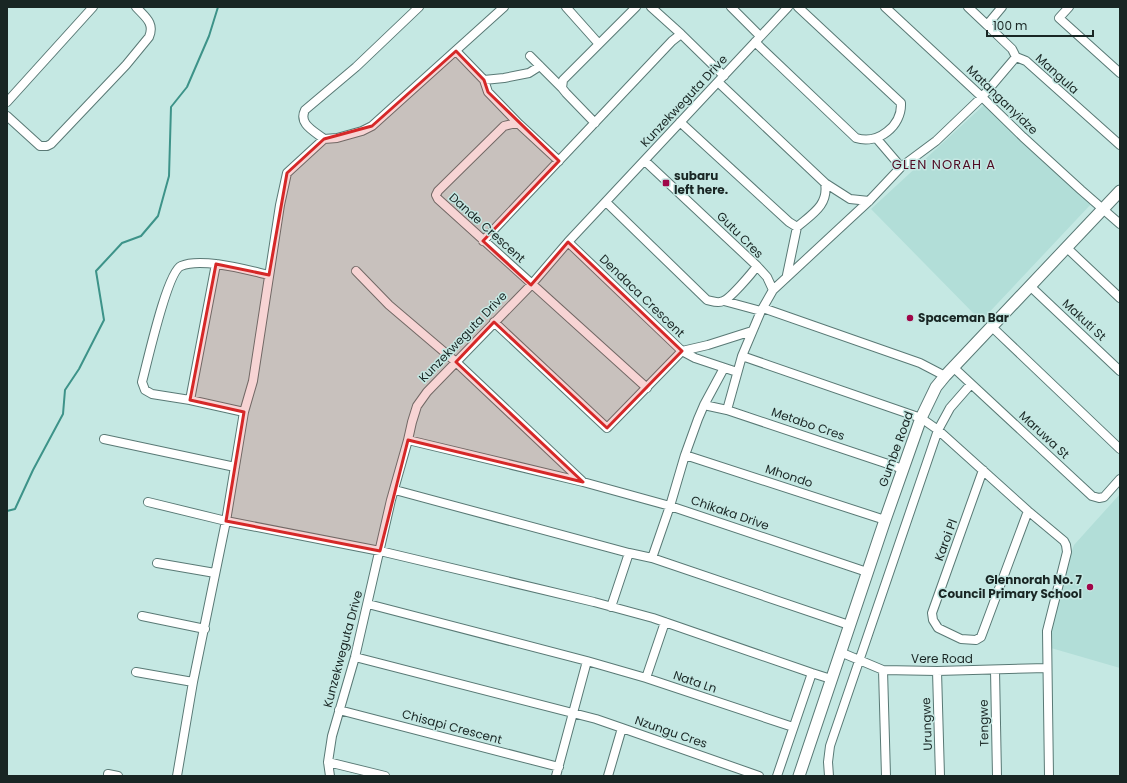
<svg xmlns="http://www.w3.org/2000/svg" width="1127" height="783" font-family="Poppins,sans-serif">
<rect width="100%" height="100%" fill="#c5e8e3"/>
<path fill="#b2ded8" d="M 985,104 L 1092,203 L 981,321 L 871,209 Z
M 1120,494 L 1120,668 L 1051,648 L 1044,629 L 1074,545 Z"/>
<g fill="none" stroke-linecap="round" stroke-linejoin="round">
<path stroke="#3d9389" stroke-width="2" d="M 7,511 L 15,509 L 33,470 L 63,414 L 65,390 L 79,369 L 104,320 L 96,271 L 122,243 L 141,236 L 158,216 L 169,176 L 171,107 L 187,87 L 209,36 L 218,7"/>
<g stroke="#597975" stroke-width="10">
<path id="street" d="M 566,7 L 599,44
M 651,7 L 681,34
M 731,7 L 760,36
M 885,7 L 982,97 L 1023,137 L 1081,190 L 1120,224
M 968,7 L 987,25 L 1002,7
M 1069,7 L 1059,18 L 1120,73
M 987,25 L 1012,49 L 1016,57
M 755,42 L 856,138 C 878,145 902,126 901,103 L 798,7
M 456,51 L 484,80 L 488,92 L 519,124
M 530,56 L 562,88
M 484,80 L 504,78 L 529,73 L 540,66
M 7,102 L 93,7
M 7,116 L 40,146 L 47,146 L 51,144 L 126,65 L 149,37 C 155,23 145,17 136,7
M 680,122 L 789,222 L 797,227 C 812,214 829,205 825,183 L 718,82
M 595,123 L 566,93 L 562,88 L 563,80 L 636,7
M 324,139 C 314,131 298,124 305,110 L 356,67 L 419,7
M 877,139 L 901,167
M 559,161 L 519,124 L 512,124 L 504,126 L 438,191 L 436,195 L 438,199 L 647,388
M 825,183 L 850,199 L 869,201
M 606,202 L 707,300 C 712,301 718,304 723,301 C 730,299 752,273 757,266 L 645,161
M 483,241 L 672,41 L 681,34 L 724,76
M 568,242 L 682,351 L 695,358 L 737,372
M 1067,248 L 1120,298
M 757,266 L 767,277 L 773,290
M 356,271 L 389,305 L 456,362 L 582,481
M 787,275 L 797,227
M 1031,287 L 1120,371
M 724,301 L 761,311
M 763,308 L 920,363 L 945,376
M 494,322 L 607,428 L 682,351
M 992,327 L 1120,449
M 682,351 L 708,345 L 752,331
M 742,356 L 921,418 L 938,430 L 1028,511 L 1064,541 L 1066,545 L 1067,552 L 1047,631 L 1049,776
M 954,368 L 1092,496 L 1099,498 L 1104,497 L 1120,479
M 190,400 L 216,264
M 704,405 L 727,410 L 903,469
M 727,410 L 742,356 L 761,311 L 773,290 L 869,201 L 901,167 L 936,141 L 982,97 L 1016,57 L 1026,61 L 1120,145
M 244,412 L 190,400 L 152,394 L 145,390 L 142,382 C 147,364 167,272 181,266 C 201,257 247,270 269,275
M 104,439 L 235,467
M 408,440 L 583,482 L 670,506 L 867,572
M 685,455 L 885,520
M 983,470 L 932,613 L 933,620 L 938,628 L 961,639 L 976,640 L 981,637 L 1028,511
M 395,490 L 629,553 L 652,558 L 849,625
M 148,502 L 226,521 L 380,551 L 594,602 L 653,618 L 812,673 L 831,679
M 652,558 L 670,506 L 685,455 L 698,419 L 704,405 L 724,368
M 157,563 L 215,573
M 368,604 L 587,661 L 646,678 L 793,727
M 611,607 L 629,553
M 142,616 L 205,629
M 840,652 L 883,670 L 937,671 L 1047,668
M 355,657 L 596,719 L 622,728
M 883,670 L 886,776
M 995,670 L 997,776
M 937,671 L 940,776
M 136,672 L 193,682
M 646,678 L 665,622
M 339,710 L 559,767
M 328,762 L 385,776
M 108,774 L 118,776
M 177,776 L 193,682 L 226,521 L 244,412 L 253,381 L 280,205 L 287,173 L 324,139 L 337,138 L 362,131 L 372,126 L 504,7
M 330,776 L 328,762 L 332,736 L 355,657 L 391,500 L 408,440 L 412,422 L 417,406 L 427,392 L 531,285 L 568,242 L 788,7
M 556,776 L 587,661
M 608,776 L 622,728 L 759,776
M 777,776 L 812,673
M 829,776 L 828,762 L 830,746 L 938,430 L 950,408 L 971,384"/>
</g>
<g stroke="#597975" stroke-width="13">
<path id="secondary" d="M 799,776 L 885,520 L 921,418 L 936,387 L 945,376 L 1120,191"/>
</g>
<use href="#street" stroke="#fff" stroke-width="8"/>
<use href="#secondary" stroke="#fff" stroke-width="11"/>
</g>
<path fill="#d62828" fill-opacity="0.2" stroke="#d62828" stroke-width="3" stroke-linejoin="round" d="M 456,51 L 484,80 L 488,92 L 559,161 L 483,241 L 531,285 L 568,242 L 682,351 L 607,428 L 494,322 L 456,362 L 583,482 L 408,440 L 380,551 L 226,521 L 244,412 L 190,400 L 216,264 L 269,275 L 287,173 L 324,139 L 372,126 Z"/>
<g fill="#a00548" stroke="#c5e8e3" stroke-width="1.5">
<rect x="662" y="179" width="8" height="8" rx="2"/>
<circle cx="910" cy="318" r="4"/>
<circle cx="1090" cy="587" r="4"/>
</g>
<g text-anchor="middle" stroke-width="3" stroke-linejoin="round" paint-order="stroke">
<g font-size="12" fill="#192624" stroke="#c5e8e3">
<text transform="translate(1057 74) rotate(42)" y="4">Mangula</text>
<text transform="translate(1002 100) rotate(44)" y="4">Matanganyidze</text>
<text transform="translate(684 101) rotate(-47)" y="4">Kunzekweguta Drive</text>
<text transform="translate(487 228) rotate(42)" y="4">Dande Crescent</text>
<text transform="translate(740 235) rotate(45)" y="4">Gutu Cres</text>
<text transform="translate(642 296) rotate(44)" y="4">Dendaca Crescent</text>
<text transform="translate(1084 320) rotate(43)" y="4">Makuti St</text>
<text transform="translate(463 337) rotate(-46)" y="4">Kunzekweguta Drive</text>
<text transform="translate(808 424) rotate(19)" y="4">Metabo Cres</text>
<text transform="translate(1044 435) rotate(43)" y="4">Maruwa St</text>
<text transform="translate(896 449) rotate(-70)" y="4">Gumbe Road</text>
<text transform="translate(789 476) rotate(18)" y="4">Mhondo</text>
<text transform="translate(730 513) rotate(19)" y="4">Chikaka Drive</text>
<text transform="translate(946 540) rotate(-70)" y="4">Karoi Pl</text>
<text transform="translate(343 649) rotate(-75)" y="4">Kunzekweguta Drive</text>
<text x="942" y="663">Vere Road</text>
<text transform="translate(695 682) rotate(19)" y="4">Nata Ln</text>
<text transform="translate(984 723) rotate(-91)" y="4">Tengwe</text>
<text transform="translate(927 724) rotate(-92)" y="4">Urungwe</text>
<text transform="translate(452 727) rotate(15)" y="4">Chisapi Crescent</text>
<text transform="translate(671 732) rotate(19)" y="4">Nzungu Cres</text>
</g>
<g font-size="12" font-weight="bold" fill="#192624" stroke="#c5e8e3" text-anchor="start">
<text x="674" y="180">subaru<tspan x="674" dy="14">left here.</tspan></text>
<text x="918" y="322">Spaceman Bar</text>
<text x="1082" y="584" text-anchor="end">Glennorah No. 7<tspan x="1082" dy="14">Council Primary School</tspan></text>
</g>
<g font-size="13" letter-spacing="1" fill="#500b23" stroke="#c5e8e3">
<text x="944" y="169">GLEN NORAH A</text>
</g>
</g>
<rect width="1127" height="783" fill="none" stroke="#192624" stroke-width="16"/>
<path d="M987 30v6h106v-6" fill="none" stroke="#192624" stroke-width="2"/>
<text x="993" y="30" font-size="12" fill="#192624" stroke="#c5e8e3" stroke-width="3" paint-order="stroke">100 m</text>
</svg>
